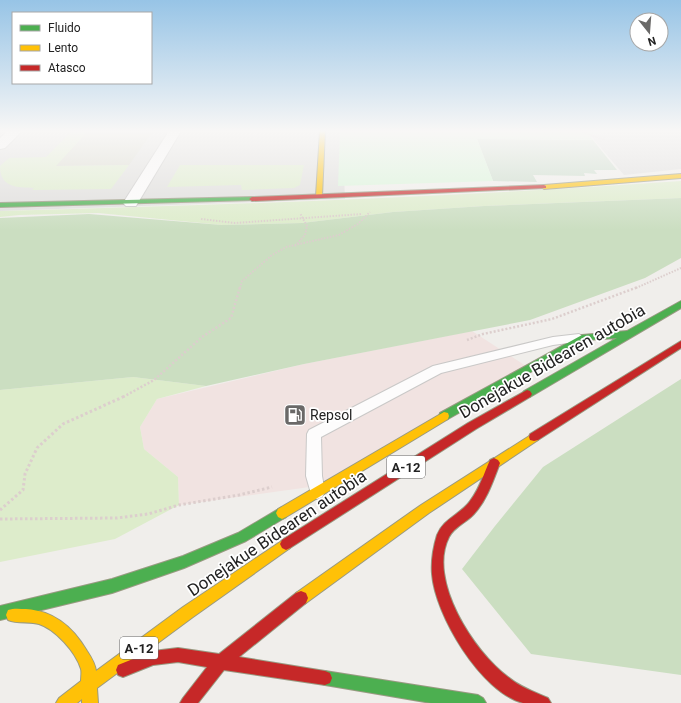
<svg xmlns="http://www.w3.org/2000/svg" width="681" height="703" font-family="Roboto,sans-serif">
<rect width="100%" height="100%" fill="#f0eeeb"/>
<path fill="#dfdedc" d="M 0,131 L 342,131 L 345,199 L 0,211 Z"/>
<path fill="#f1e3e1" d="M 472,331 L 526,366 L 324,485 L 179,505 L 178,477 L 144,449 L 140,427 L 157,399 L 304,364 Z"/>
<path fill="#d9d9cd" d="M 88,131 L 153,131 L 129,165 L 55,166 Z"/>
<path fill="#ddeccb" d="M 72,131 L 88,131 L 56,166 L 129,165 L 111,189 L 32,190 L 34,188 C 17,187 0,188 0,166 L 9,158 L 46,157 Z
M 180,165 L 304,165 L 300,185 L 294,188 L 242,190 L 241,185 L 167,187 Z
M 681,181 L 681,198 L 484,206 L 393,212 L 302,223 L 222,225 L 98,213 L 19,215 L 0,217 L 0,211 C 227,205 454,197 681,181 Z
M 133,377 L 206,386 L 157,399 L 140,427 L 144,449 L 178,477 L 179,505 L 115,539 L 0,562 L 0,390 Z"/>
<path fill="#cbdec1" d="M 681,198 L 681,258 L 645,278 L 530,320 L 304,364 L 206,386 L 133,377 L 0,390 L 0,218 L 89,214 L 222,225 L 302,223 L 393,212 L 484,206 Z
M 681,379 L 681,675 L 531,654 L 462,569 L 495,526 L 543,467 Z"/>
<path fill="#cadbca" d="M 477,139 L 593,140 L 617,170 L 594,170 L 597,174 L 584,173 L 585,176 L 533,175 L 537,182 L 493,181 Z"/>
<path fill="#daf5da" d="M 340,131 L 616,131 L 590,135 L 593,140 L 477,139 L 493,181 L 338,186 Z"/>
<path fill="#e0dfde" d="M 616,131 L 681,131 L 681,169 L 624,175 L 590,135 Z"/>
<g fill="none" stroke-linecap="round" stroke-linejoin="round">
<g stroke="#c9c8c7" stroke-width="2">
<path id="lane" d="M 579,334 L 585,338 L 583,341 L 553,345 L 441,373 L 321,437 L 322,476 L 325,492 L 322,497 L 317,499 L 312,497 L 306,476 L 307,434 L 309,430 L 433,366 L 553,337 Z"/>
</g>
<g stroke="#c9c8c7" stroke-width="2">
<path id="street" d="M 8,131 L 22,131 L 5,148 L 0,149 L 0,138 Z
M 169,131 L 181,131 L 136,206 L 126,206 L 123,203 Z"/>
</g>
<g stroke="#999a82" stroke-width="2">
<path id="fast" d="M 252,197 L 254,198 L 254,200 L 0,207 L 0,203 Z
M 681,301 L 681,308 L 530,397 L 524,397 L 522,394 L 524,391 L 617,338 L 587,340 L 448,419 L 444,420 L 440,419 L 439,416 L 440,413 L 582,335 L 627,331 Z
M 282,507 L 286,509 L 288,513 L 286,517 L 246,541 L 184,568 L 112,593 L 0,620 L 0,606 L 112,579 L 183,556 L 238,533 Z
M 325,671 L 478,695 L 483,698 L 486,703 L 431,703 L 325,685 L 320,683 L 318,678 L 320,673 Z"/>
</g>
<g stroke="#999a82" stroke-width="2">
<path id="slow" d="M 320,131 L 325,131 L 322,196 L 319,198 L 316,196 Z
M 681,174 L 681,178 L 544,189 L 541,187 L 544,185 Z
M 444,412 L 448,413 L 449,416 L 448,419 L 286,517 L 282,519 L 278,517 L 276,513 L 278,509 Z
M 534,433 L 538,434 L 539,437 L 538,440 L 429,513 L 306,603 L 301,605 L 296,603 L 294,598 L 296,593 L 421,505 Z
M 286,538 L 290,540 L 292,544 L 290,548 L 193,617 L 97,688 L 98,703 L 82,703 L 82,699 L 77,703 L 56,703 L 59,698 L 81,681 C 81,677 82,672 81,669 C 76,652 55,629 39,624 C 29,621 18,624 8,620 L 6,615 L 8,610 C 14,608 20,609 26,609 C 54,611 73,627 87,651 C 91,657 95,663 96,671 L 183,607 Z"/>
</g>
<g stroke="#999a82" stroke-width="2">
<path id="jam" d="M 544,185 L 546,186 L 546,188 L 252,201 L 249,199 L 252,197 Z
M 681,341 L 681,348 L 538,440 L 534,441 L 530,440 L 529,437 L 530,434 Z
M 527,390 L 530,391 L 532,394 L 530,397 L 476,429 L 290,548 L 286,550 L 282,548 L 280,544 L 282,540 L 468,423 Z
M 494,458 L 498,460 L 500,463 C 493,481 487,500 474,514 C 467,522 454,527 449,537 C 427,580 474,652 508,677 C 520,687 534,692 548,698 L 551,703 C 542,703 531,703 523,703 C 481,692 435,615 432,574 C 431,561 433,548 437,535 C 443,519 461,514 470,501 C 480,488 484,473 490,460 Z
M 301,591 L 306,593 L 308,598 L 306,603 L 239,657 L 325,671 L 330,673 L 332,678 L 330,683 L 325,685 L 224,670 L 198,703 L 180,703 L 183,698 L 207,667 L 178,662 L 153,665 L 123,677 L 118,675 L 116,670 L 118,665 L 153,651 L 178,648 L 219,654 L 296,593 Z"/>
</g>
<path stroke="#dccecd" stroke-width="1.5" stroke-dasharray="1 1" stroke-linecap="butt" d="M 580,131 L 605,140"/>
<path stroke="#dccecd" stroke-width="2" stroke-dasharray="1.5 1.5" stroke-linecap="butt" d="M 201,219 L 235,223 L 362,214
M 295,246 L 305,235 L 307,226 L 300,213
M 240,288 L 242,281 L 272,255 L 286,247 L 339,235 L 358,224 L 370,212
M 636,288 L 681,268"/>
<path stroke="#dccecd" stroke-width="2.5" stroke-dasharray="2 2" stroke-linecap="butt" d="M 467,340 L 483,334 L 552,319 L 638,287
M 123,397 L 154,380 L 202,337 L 231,318 L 240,287"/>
<path stroke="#dccecd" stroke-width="3" stroke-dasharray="2.5 2.5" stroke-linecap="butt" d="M 0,510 L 23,490 L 25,474 L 37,448 L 63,424 L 125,396
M 0,519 L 117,518 L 148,514 L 179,505 L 239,495 L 272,487"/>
<use href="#lane" fill="#fdfcfc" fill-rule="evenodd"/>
<use href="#street" fill="#fdfcfc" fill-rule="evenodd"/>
<use href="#fast" fill="#4caf50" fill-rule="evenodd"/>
<use href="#slow" fill="#ffc107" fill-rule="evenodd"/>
<use href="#jam" fill="#c62828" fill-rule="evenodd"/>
</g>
<linearGradient id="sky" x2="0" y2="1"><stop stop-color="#97c4e6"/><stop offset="0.57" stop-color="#f8f7f6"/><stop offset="1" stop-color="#f8f7f6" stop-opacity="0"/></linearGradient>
<rect width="681" height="230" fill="url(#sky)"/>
<defs>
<g id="fuel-square" transform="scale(1.15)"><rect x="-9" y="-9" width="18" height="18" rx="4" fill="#6a6968" stroke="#fff"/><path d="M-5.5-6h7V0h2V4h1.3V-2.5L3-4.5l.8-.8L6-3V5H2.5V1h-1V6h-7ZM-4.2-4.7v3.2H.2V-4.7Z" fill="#fff"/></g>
</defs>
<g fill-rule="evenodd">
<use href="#fuel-square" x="295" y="415"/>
</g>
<g text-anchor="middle" stroke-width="3.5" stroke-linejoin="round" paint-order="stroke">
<g fill="#fff" stroke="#646464" stroke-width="1">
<rect x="387" y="456" width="38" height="22" rx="3"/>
<rect x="120" y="637" width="38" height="22" rx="3"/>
</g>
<g font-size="13" font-weight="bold" fill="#222">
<text x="406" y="472">A-12</text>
<text x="139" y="653">A-12</text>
</g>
<g font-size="14" fill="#222" stroke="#fff" text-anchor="start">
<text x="310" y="420">Repsol</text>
</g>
<g font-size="17" fill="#222" stroke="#fff">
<text transform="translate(552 361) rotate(-30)" y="6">Donejakue Bidearen autobia</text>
<text transform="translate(277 533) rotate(-34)" y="6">Donejakue Bidearen autobia</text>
</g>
</g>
<rect x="12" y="12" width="140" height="72" fill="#ffffff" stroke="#a7a7a7"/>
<rect x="20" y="25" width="20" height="6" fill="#4caf50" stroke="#a7a7a7"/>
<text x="48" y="32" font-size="12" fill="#222222">Fluido</text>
<rect x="20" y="45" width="20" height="6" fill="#ffc107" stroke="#a7a7a7"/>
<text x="48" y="52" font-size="12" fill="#222222">Lento</text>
<rect x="20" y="65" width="20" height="6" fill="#c62828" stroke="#a7a7a7"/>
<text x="48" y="72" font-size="12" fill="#222222">Atasco</text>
<g transform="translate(649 32) rotate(163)"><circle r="19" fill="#ffffff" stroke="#a7a7a7"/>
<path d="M0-3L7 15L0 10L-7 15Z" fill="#6a6968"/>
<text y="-6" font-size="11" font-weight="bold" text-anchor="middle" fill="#222222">N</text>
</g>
</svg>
